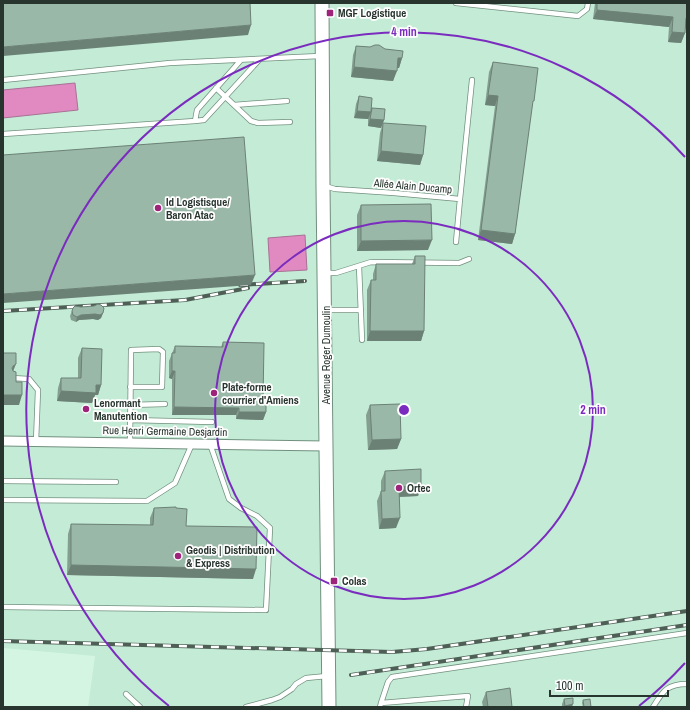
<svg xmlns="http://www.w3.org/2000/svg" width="690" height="710" font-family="'Archivo Narrow',sans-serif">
<rect width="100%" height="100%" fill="#d5f5e3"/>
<path fill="#c3ebd5" d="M 3,3 L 687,3 L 687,707 L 88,707 L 95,656 L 3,648 Z"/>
<path fill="#e08ac1" stroke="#a97095" d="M 75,83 L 78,110 L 3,118 L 3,90 Z
M 305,235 L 307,270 L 270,272 L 268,238 Z"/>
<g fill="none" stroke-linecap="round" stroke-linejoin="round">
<g stroke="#72907f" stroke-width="6">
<path id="lane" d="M 456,3 L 578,16 L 587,9 L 588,3
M 241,60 L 197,110 L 195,121 L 204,120 L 260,59
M 3,80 L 170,63 L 320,56
M 216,88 L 251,121 L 258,123 L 290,122
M 234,105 L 287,101
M 3,134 L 195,121
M 325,186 L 335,189 L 394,193 L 460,199 L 456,242
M 460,199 L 472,80
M 359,266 L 362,340
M 325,273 L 336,273 L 371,262 L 459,263 L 469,259
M 326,310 L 361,310
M 12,378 L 29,379 L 38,390 L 36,442
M 130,405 L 165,404
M 130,420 L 212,422
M 130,443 L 131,350 L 159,349 L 163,352 L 162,387 L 130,387
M 3,481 L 116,482
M 3,500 L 147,501 L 175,483 L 192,444
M 3,607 L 266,610 L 270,528 L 257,516 L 241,508 L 229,499 L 210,444
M 126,694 L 140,707
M 381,703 L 388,682 L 392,677 L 687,633
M 246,707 L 272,700 L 280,697 L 292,689 L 296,684 L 306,678 L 327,676
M 380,707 L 381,703 L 468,696 L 466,707
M 653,707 C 663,691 667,684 687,684"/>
</g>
<g stroke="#72907f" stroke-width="11">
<path id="street" d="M 3,441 L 326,446"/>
</g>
<g stroke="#72907f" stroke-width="15">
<path id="secondary" d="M 322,3 L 323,186 L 329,707"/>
</g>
<use href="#lane" stroke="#fff" stroke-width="4.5"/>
<use href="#street" stroke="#fff" stroke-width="9"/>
<use href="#secondary" stroke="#fff" stroke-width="13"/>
<g stroke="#4e5f56" stroke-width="4">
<path id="rail" d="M 240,285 L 305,281
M 3,311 L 185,300 L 248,288
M 3,641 L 392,652 L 427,649 L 687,611
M 351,675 L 687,625"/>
</g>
<use href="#rail" stroke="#fff" stroke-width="2.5" stroke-dasharray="8" stroke-linecap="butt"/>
</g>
<path fill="#849e90" d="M 595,3 L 687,3 L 687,29 L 685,28 L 685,33 L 681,43 L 668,42 L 669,27 L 593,19 Z
M 356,46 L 385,49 L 402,58 L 399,68 L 397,68 L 393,81 L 351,77 L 353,55 Z
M 493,62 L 532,106 L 515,234 L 512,244 L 478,240 L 495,106 L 485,105 L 489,72 Z
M 359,96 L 384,120 L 381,128 L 368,126 L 368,119 L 354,118 L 356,104 Z
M 383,123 L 423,155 L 420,165 L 377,161 L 380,133 Z
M 361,205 L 428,250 L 357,251 L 357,215 Z
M 415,256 L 424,331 L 421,341 L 367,341 L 367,290 L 371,280 L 373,280 L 373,274 L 376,264 L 412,264 Z
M 73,308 L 103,313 L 101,318 L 98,320 L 93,319 L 79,320 L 76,322 L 71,320 L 70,316 Z
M 223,342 L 263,400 L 266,412 L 263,420 L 236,419 L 236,415 L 172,415 L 172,379 L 169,378 L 169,361 L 175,346 L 221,347 Z
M 82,348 L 101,385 L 98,395 L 95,395 L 92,403 L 57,401 L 58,388 L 61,378 L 78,378 L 78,358 Z
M 370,405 L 401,439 L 397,449 L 368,450 L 366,415 Z
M 385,471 L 421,486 L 418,496 L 399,497 L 396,528 L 379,529 L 377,501 L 381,491 L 381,481 Z
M 154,508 L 176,508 L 186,526 L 253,579 L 67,575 L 68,534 L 71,524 L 150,525 L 150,518 Z
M 486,692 L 512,707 L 483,707 L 482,702 Z
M 564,699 L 572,707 L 562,707 L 562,704 Z
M 583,700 L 591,707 L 583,707 L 582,703 Z"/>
<path fill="#6c8176" d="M 527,3 L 542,3 L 542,4 Z
M 597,10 L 673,17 L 669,27 L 593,19 Z
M 686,18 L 687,18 L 687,29 L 682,28 Z
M 251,25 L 248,35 L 3,56 L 3,47 Z
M 672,32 L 685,33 L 681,43 L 668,42 Z
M 398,58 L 402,58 L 399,68 L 395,68 Z
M 354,67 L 397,71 L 393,81 L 351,77 Z
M 488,95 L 498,96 L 495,106 L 485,105 Z
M 357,111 L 371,112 L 368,119 L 354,118 Z
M 370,119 L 384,120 L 381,128 L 368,126 Z
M 381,151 L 423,155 L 420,165 L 377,161 Z
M 481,230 L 515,234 L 512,244 L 478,240 Z
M 432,240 L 428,250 L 357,251 L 361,241 Z
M 255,275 L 251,285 L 3,303 L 3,294 Z
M 103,313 L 101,318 L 98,320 L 93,319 L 79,320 L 76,322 L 77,317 L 81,315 Z
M 370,331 L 424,331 L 421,341 L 367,341 Z
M 16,364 L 12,374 L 9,376 L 13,366 Z
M 172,371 L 175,371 L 172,379 L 169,378 Z
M 96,385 L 101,385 L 98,395 L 95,395 L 92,403 L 57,401 L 61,391 Z
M 3,395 L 22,395 L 19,405 L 3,405 Z
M 174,407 L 239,408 L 236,415 L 172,415 Z
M 239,412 L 266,412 L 263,420 L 236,419 Z
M 401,439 L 397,449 L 368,450 L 372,440 Z
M 421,486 L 418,496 L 395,497 L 399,487 Z
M 400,518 L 396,528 L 379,529 L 382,519 Z
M 71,565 L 256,569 L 253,579 L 67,575 Z
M 573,704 L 572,707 L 564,707 L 565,706 Z"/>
<path fill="#9ab8a8" stroke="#6c8176" d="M 3,3 L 250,3 L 251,25 L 3,47 Z
M 597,3 L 687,3 L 687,18 L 686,18 L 685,33 L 672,32 L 673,17 L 597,10 Z
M 375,45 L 379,45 L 385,49 L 403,51 L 402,58 L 398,58 L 397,71 L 354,67 L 356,46 L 370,47 Z
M 493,62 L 538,68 L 534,101 L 533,101 L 515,234 L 481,230 L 498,96 L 488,95 Z
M 359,96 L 372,98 L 371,112 L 357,111 Z
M 372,108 L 385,109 L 384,120 L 370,119 Z
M 383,123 L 426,126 L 423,155 L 381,151 Z
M 244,137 L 255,275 L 3,294 L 3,155 Z
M 431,204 L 432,240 L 361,241 L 361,205 Z
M 415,256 L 425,256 L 424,331 L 370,331 L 371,280 L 376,280 L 376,264 L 415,264 Z
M 98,304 L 101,305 L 104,308 L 103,313 L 100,315 L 95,314 L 81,315 L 77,317 L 73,315 L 72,311 L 73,308 L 75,306 L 81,307 L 94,306 Z
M 223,342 L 264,343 L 263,400 L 266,400 L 266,412 L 239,412 L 239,408 L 174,407 L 175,371 L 172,371 L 172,353 L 175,353 L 175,346 L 223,347 Z
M 82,348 L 102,349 L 101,385 L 96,385 L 96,393 L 61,391 L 61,378 L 81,378 Z
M 3,353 L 16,353 L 16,364 L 13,366 L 12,368 L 13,371 L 16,372 L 16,382 L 22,382 L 22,395 L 3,395 Z
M 400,404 L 401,439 L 372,440 L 370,405 Z
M 421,469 L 421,486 L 399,487 L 400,518 L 382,519 L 381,491 L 385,491 L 385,471 Z
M 176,507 L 176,508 L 187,509 L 186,526 L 257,527 L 256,569 L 71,565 L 71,524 L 153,525 L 154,508 Z
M 510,688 L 512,707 L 488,707 L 486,692 Z
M 573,698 L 573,704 L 565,706 L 564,699 Z
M 590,699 L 591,707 L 584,707 L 583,700 Z"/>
<g fill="none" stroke="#7b2cbf" stroke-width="2">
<circle cx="404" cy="410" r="189"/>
<path d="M685 663A378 378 0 0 1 639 706M169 706A378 378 0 1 1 685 157"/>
</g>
<g fill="#9d237b" stroke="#fff" stroke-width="1.5">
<rect x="326" y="9" width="8" height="8" rx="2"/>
<circle cx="158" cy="208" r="4"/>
<circle cx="214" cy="393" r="4"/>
<circle cx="86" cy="409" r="4"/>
<circle cx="399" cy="488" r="4"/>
<circle cx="178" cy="556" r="4"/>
<rect x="330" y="577" width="8" height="8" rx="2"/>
</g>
<g text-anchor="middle" stroke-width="3.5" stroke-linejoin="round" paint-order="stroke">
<g font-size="11" font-weight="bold" fill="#28352e" stroke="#fff" text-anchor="start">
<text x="338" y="17">MGF Logistique</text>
<text x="166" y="206">Id Logistisque/<tspan x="166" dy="13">Baron Atac</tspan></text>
<text x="222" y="391">Plate-forme<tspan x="222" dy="13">courrier d'Amiens</tspan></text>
<text x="94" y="407">Lenormant<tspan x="94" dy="13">Manutention</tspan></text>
<text x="407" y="492">Ortec</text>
<text x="186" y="554">Geodis | Distribution<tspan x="186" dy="13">&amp; Express</tspan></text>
<text x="342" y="585">Colas</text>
</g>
<g font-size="11" fill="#28352e" stroke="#fff">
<text transform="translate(413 186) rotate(5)" y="4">Allée Alain Ducamp</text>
<text transform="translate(326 355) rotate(-90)" y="4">Avenue Roger Dumoulin</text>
<text transform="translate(165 431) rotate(1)" y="4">Rue Henri Germaine Desjardin</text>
</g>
</g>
<circle cx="404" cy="410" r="6" fill="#7b2cbf" stroke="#fff" stroke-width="2"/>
<g font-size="12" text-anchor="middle" font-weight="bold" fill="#7b2cbf" stroke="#fff" stroke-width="3.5" stroke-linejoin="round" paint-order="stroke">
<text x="404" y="36">4 min</text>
<text x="593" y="414">2 min</text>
</g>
<rect width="690" height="710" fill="none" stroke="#28352e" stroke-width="8"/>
<path d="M550 690v6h118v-6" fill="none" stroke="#28352e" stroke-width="2"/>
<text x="556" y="690" font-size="12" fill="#28352e" stroke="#ffffff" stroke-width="3" paint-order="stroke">100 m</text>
</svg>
